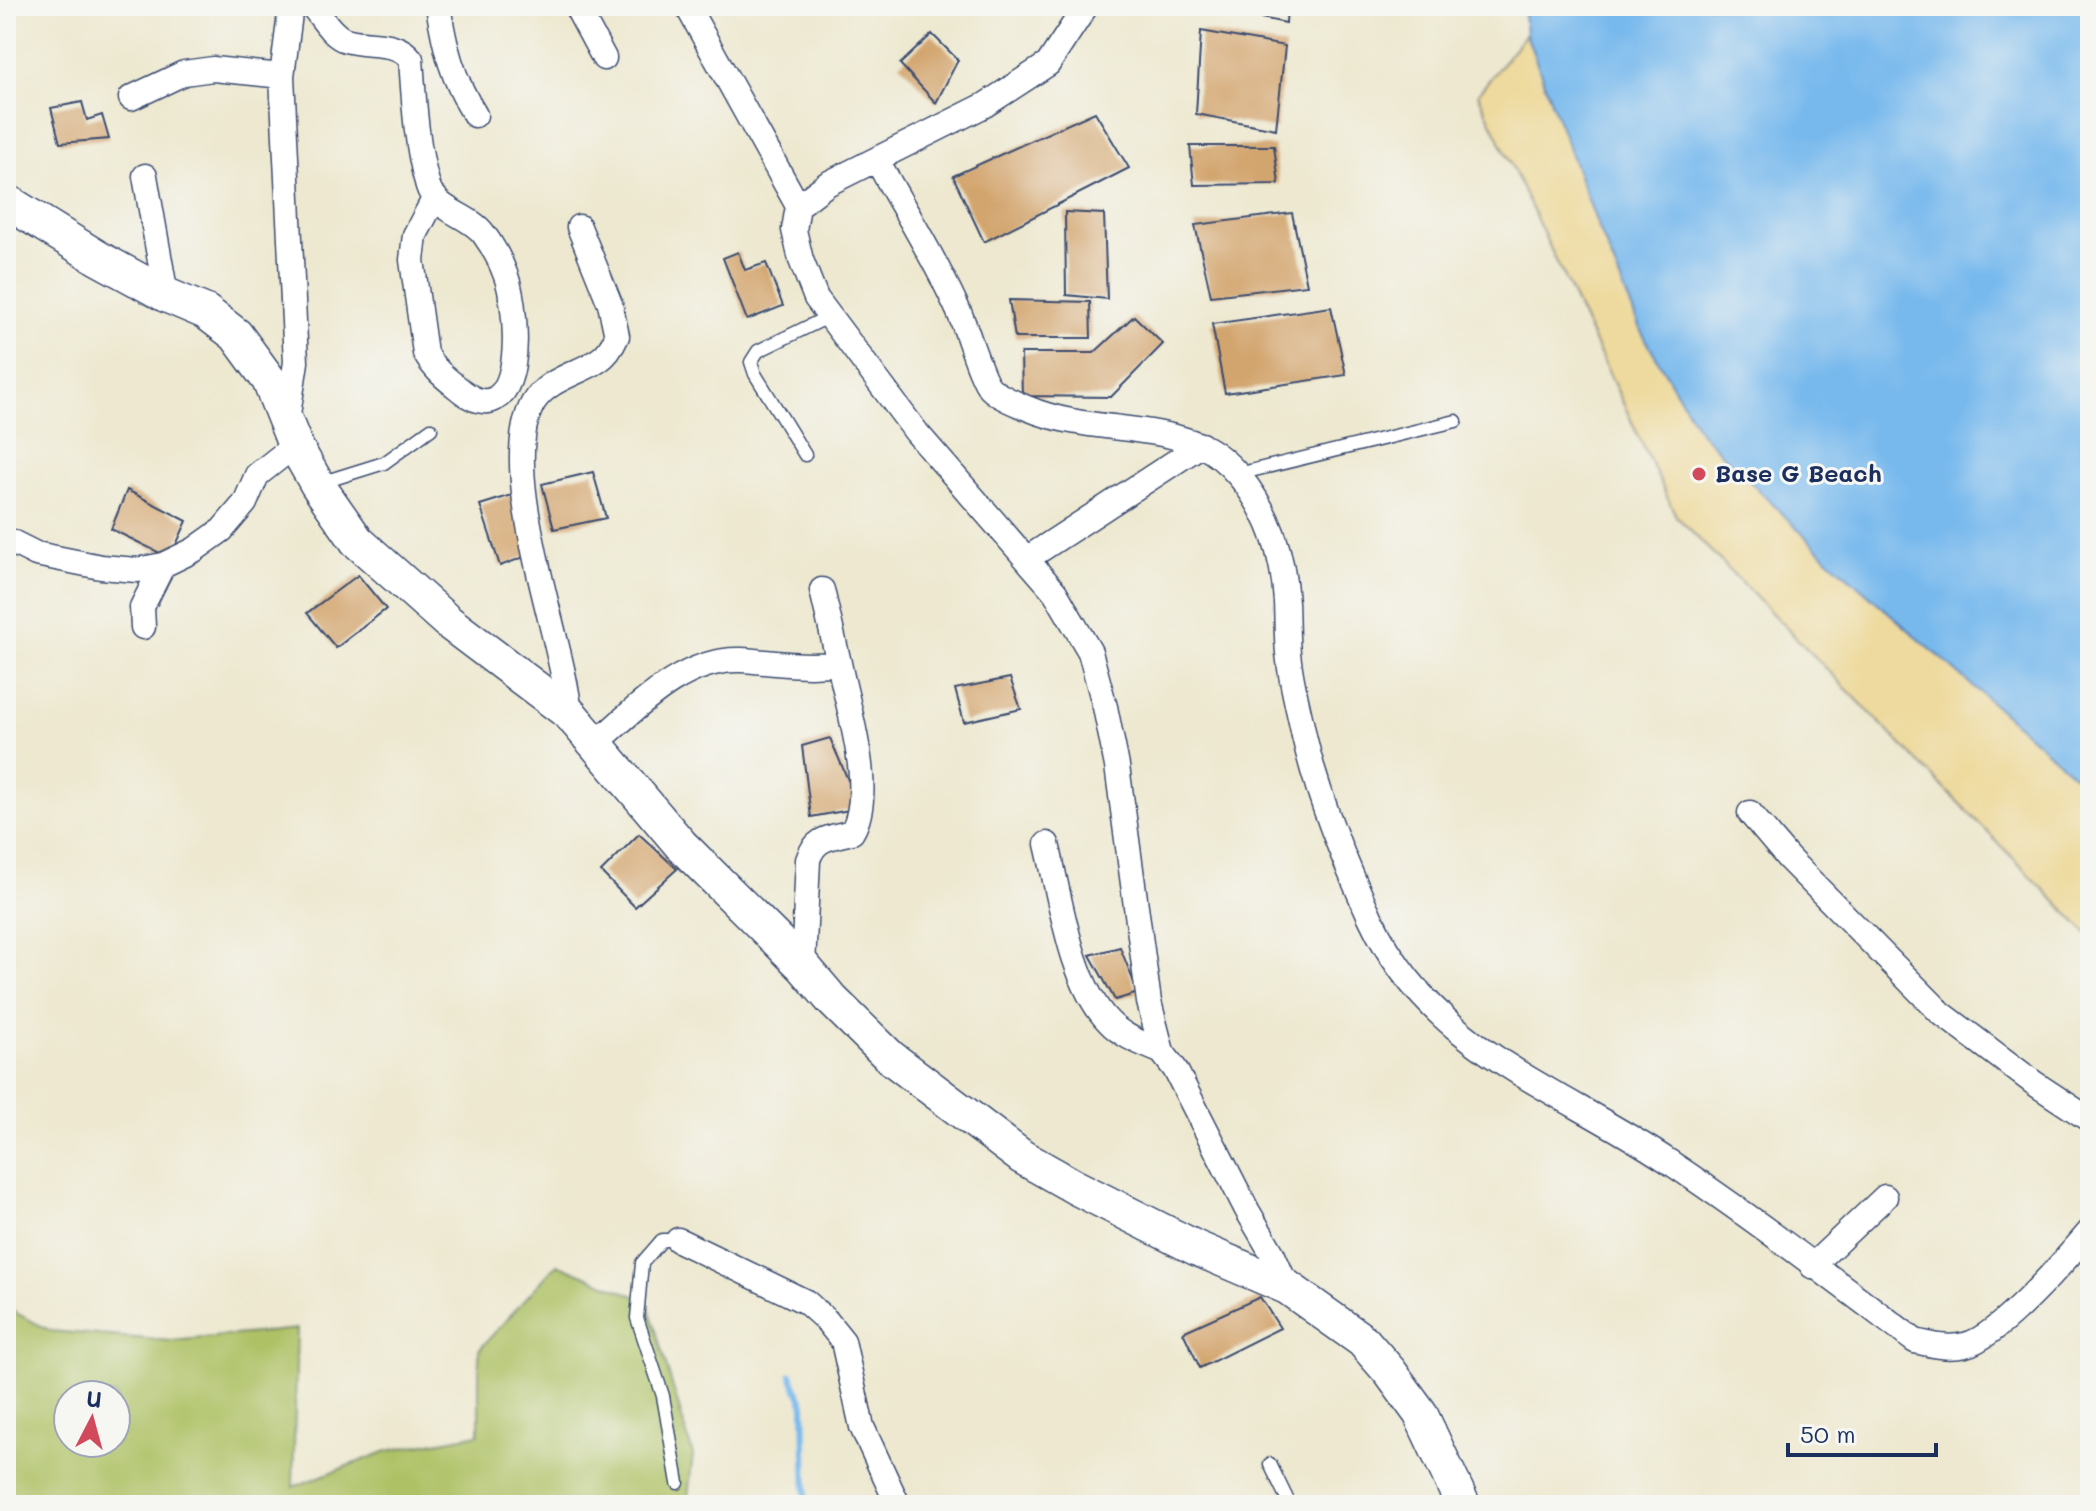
<svg xmlns="http://www.w3.org/2000/svg" width="2096" height="1511" font-family="Mali,sans-serif">
<rect width="100%" height="100%" fill="#f6f6f2"/>
<filter id="ink" filterUnits="userSpaceOnUse"><feTurbulence type="fractalNoise" baseFrequency=".0125" numOctaves="2"/><feDisplacementMap in="SourceGraphic" scale="16" xChannelSelector="R" yChannelSelector="G"/><feConvolveMatrix kernelMatrix="1 2 1 2 8 2 1 2 1" color-interpolation-filters="sRGB"/></filter>
<filter id="wash" filterUnits="userSpaceOnUse"><feTurbulence type="fractalNoise" baseFrequency=".006" numOctaves="4" result="noise"/><feDisplacementMap in="SourceGraphic" scale="32" xChannelSelector="R" yChannelSelector="G"/><feGaussianBlur stdDeviation="1.8" result="paint"/><feColorMatrix in="noise" values="0 0 0 0 0 0 0 0 0 0 0 0 0 0 0 0 0 1.4 0 .05"/><feComposite in="paint" operator="in"/></filter>
<g filter="url(#wash)">
<rect width="100%" height="100%" fill="#ede8cf"/>
<path fill="#aec165" stroke="#647862" stroke-width="2" fill-rule="evenodd" d="M 557,1264 L 647,1301 L 693,1455 L 687,1505 L 6,1505 L 6,1308 L 51,1331 L 172,1341 L 297,1329 L 293,1487 L 387,1451 L 479,1434 L 479,1350 ZM 68,1395 L 116,1395 L 116,1443 L 68,1443 Z"/>
<path fill="#eeda9e" stroke="#84847e" stroke-width="2" d="M 1526,34 L 1596,221 L 1641,331 L 1700,432 L 1829,560 L 2090,789 L 2090,936 L 1676,516 L 1478,94 Z"/>
<path fill="#78b9ed" stroke="#4a74a6" stroke-width="2" d="M 1523,6 L 2090,6 L 2090,789 L 1829,560 L 1700,432 L 1641,331 L 1596,221 L 1526,34 Z"/>
<g fill="none" stroke-linecap="round" stroke-linejoin="round">
<path stroke="#78b9ed" stroke-width="6" d="M 791,1375 L 804,1405 L 806,1505"/>
</g>
<g id="blocks">
<path fill="#d3a56e" d="M 1207,6 L 1287,6 L 1286,23 L 1206,7 Z
M 1201,31 L 1285,46 L 1276,129 L 1196,114 Z
M 932,34 L 958,60 L 936,103 L 900,64 Z
M 82,102 L 87,120 L 102,115 L 109,139 L 60,143 L 51,108 Z
M 1095,112 L 1129,168 L 984,242 L 953,176 Z
M 1190,146 L 1274,146 L 1279,184 L 1194,185 Z
M 1065,212 L 1104,214 L 1107,299 L 1066,295 Z
M 1292,213 L 1307,285 L 1211,296 L 1195,225 Z
M 738,252 L 745,270 L 766,263 L 783,306 L 747,320 L 723,258 Z
M 1009,300 L 1090,302 L 1091,338 L 1015,338 Z
M 1331,307 L 1346,375 L 1225,393 L 1212,324 Z
M 1134,316 L 1163,344 L 1111,397 L 1022,396 L 1021,353 L 1094,353 Z
M 593,472 L 606,518 L 554,529 L 542,484 Z
M 127,490 L 187,521 L 170,558 L 111,529 Z
M 512,495 L 530,555 L 500,566 L 480,505 Z
M 358,575 L 386,609 L 336,648 L 307,613 Z
M 1010,678 L 1021,709 L 964,722 L 955,689 Z
M 830,738 L 860,808 L 811,817 L 802,746 Z
M 639,834 L 677,869 L 635,907 L 601,872 Z
M 1120,947 L 1138,993 L 1115,1000 L 1090,955 Z
M 1260,1297 L 1280,1328 L 1200,1368 L 1183,1332 Z"/>
</g>
</g>
<g filter="url(#ink)">
<use href="#blocks" fill-opacity="0" stroke="#3a4b6f" stroke-width="2"/>
<g fill="none" stroke-linecap="round" stroke-linejoin="round">
<g stroke="#3a4b6f" stroke-width="15">
<path id="lane" d="M 805,455 L 755,374 L 751,362 L 758,351 L 830,316
M 1238,474 L 1456,421
M 320,483 L 384,463 L 431,429
M 678,1240 L 662,1240 L 642,1263 L 637,1318 L 663,1396 L 678,1483
M 1270,1464 L 1290,1505"/>
</g>
<g stroke="#3a4b6f" stroke-width="27">
<path id="street" d="M 312,6 C 322,17 330,33 343,39 C 365,48 395,38 411,59 C 414,100 416,146 428,186 C 435,210 469,215 483,233 C 492,245 501,262 506,276 C 516,303 523,382 496,398 C 485,405 472,399 463,392 C 448,380 434,370 425,353 L 412,260 L 415,235 L 435,197
M 438,6 C 445,48 452,78 475,115
M 576,6 L 604,58
M 687,6 L 798,206
M 1086,6 L 1048,64 L 985,105 L 827,184 L 798,206 L 794,230 L 801,260 L 816,298 L 917,433 L 1055,592 L 1090,652 L 1105,707 L 1117,766 L 1149,1002 L 1162,1052 L 1175,1069 L 1247,1210 L 1272,1253 L 1287,1287
M 131,98 L 184,73 L 213,69 L 282,76
M 877,160 C 904,210 935,258 958,310 C 966,326 981,379 990,388 C 999,397 1015,403 1027,408 C 1083,432 1146,423 1200,445 C 1216,452 1229,464 1240,477 C 1270,514 1283,554 1286,602 C 1287,621 1286,642 1289,661 C 1292,686 1299,711 1304,736 C 1318,798 1344,861 1371,919 C 1432,1050 1556,1086 1668,1161 C 1752,1217 1834,1280 1915,1341 C 1932,1345 1947,1349 1965,1345 C 1998,1338 2067,1258 2090,1231
M 145,176 L 166,295
M 287,421 L 296,362 L 282,76 L 291,6
M 6,539 L 36,554 L 101,567 L 137,570 L 163,565 L 194,550 L 222,530 L 245,503 L 257,475 L 295,445
M 1028,558 L 1201,445
M 143,627 L 142,607 L 163,565
M 570,714 C 562,635 496,469 533,403 C 547,379 578,374 599,360 C 607,355 613,345 617,336 L 610,304 L 579,227
M 594,745 C 635,710 682,658 741,660 C 774,662 805,668 839,663 L 822,590
M 1750,813 L 1788,858 L 1941,1013 L 2034,1083 L 2090,1120
M 1047,844 C 1060,897 1071,984 1109,1022 C 1123,1037 1144,1044 1162,1052
M 803,966 L 808,860 C 815,837 830,838 852,832 C 876,791 848,709 839,663
M 678,1240 L 806,1302 L 826,1320 L 843,1341 L 862,1427 L 898,1505
M 1812,1266 L 1885,1197"/>
</g>
<g stroke="#3a4b6f" stroke-width="37">
<path id="secondary" d="M 6,201 L 98,258 L 166,295 L 206,312 L 236,335 L 269,380 L 295,445 L 317,484 L 357,541 L 448,622 L 570,714 L 681,845 L 803,966 L 832,1000 L 890,1057 L 1022,1157 L 1075,1187 L 1196,1248 L 1287,1287 L 1363,1341 L 1390,1372 L 1420,1413 L 1463,1505"/>
</g>
<use href="#lane" stroke="#fff" stroke-width="12"/>
<use href="#street" stroke="#fff" stroke-width="24"/>
<use href="#secondary" stroke="#fff" stroke-width="34"/>
</g>
</g>
<circle fill="#d1495b" stroke="#f6f6f2" stroke-width="3" cx="1699" cy="474" r="8"/>
<g text-anchor="middle" stroke-width="6" stroke-linejoin="round" paint-order="stroke">
<g font-size="24" font-weight="bold" fill="#1b2f5e" stroke="#f6f6f2" text-anchor="start">
<text x="1715" y="482">Base G Beach</text>
</g>
</g>
<rect width="2096" height="1511" fill="none" stroke="#f6f6f2" stroke-width="32"/>
<g transform="translate(92 1419) rotate(6)"><circle r="38" fill="#f6f6f2" stroke="#9ea6b7" stroke-width="2"/>
<path d="M0-6L14 30L0 20L-14 30Z" fill="#d1495b"/>
<text y="-12" font-size="22" font-weight="bold" text-anchor="middle" fill="#1b2f5e">U</text>
</g>
<path d="M1788 1443v12h148v-12" fill="none" stroke="#1b2f5e" stroke-width="4"/>
<text x="1800" y="1443" font-size="24" fill="#1b2f5e" stroke="#f6f6f2" stroke-width="6" paint-order="stroke">50 m</text>
</svg>
